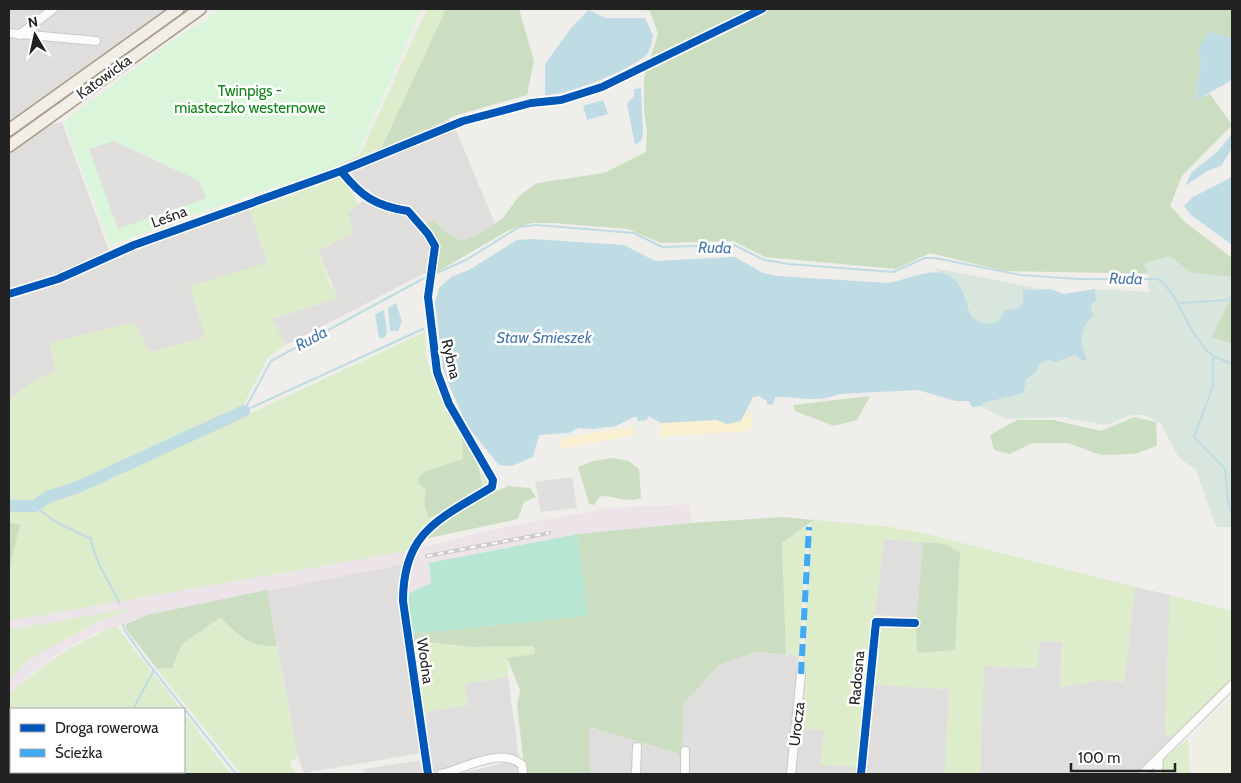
<svg xmlns="http://www.w3.org/2000/svg" width="1241" height="783" font-family="Cabin,sans-serif">
<rect width="100%" height="100%" fill="#f0eeeb"/>
<path fill="#dfdedc" d="M 9,9 L 167,9 L 9,122 Z
M 446,118 L 452,121 L 496,226 L 494,232 L 431,256 L 427,272 L 286,345 L 272,319 L 338,298 L 318,250 L 353,234 L 347,212 L 367,199 L 341,169 L 341,163 Z
M 62,122 L 109,251 L 174,223 L 177,233 L 259,206 L 272,270 L 205,337 L 150,352 L 51,343 L 55,371 L 34,380 L 9,401 L 9,155 L 48,125 Z
M 884,539 L 923,542 L 917,618 L 875,615 Z
M 405,564 L 398,587 L 421,753 L 304,773 L 298,758 L 267,590 Z
M 1135,587 L 1170,595 L 1165,735 L 1184,734 L 1154,758 L 1154,774 L 980,774 L 983,666 L 1037,668 L 1040,641 L 1062,642 L 1060,687 L 1103,680 L 1124,682 Z
M 756,652 L 795,655 L 799,662 L 799,728 L 824,730 L 857,767 L 865,684 L 949,689 L 945,774 L 590,774 L 588,727 L 677,753 L 681,760 L 683,704 L 719,665 Z
M 508,677 L 519,759 L 504,754 L 446,771 L 432,772 L 423,713 L 468,705 L 464,684 Z
M 422,760 L 427,774 L 365,774 L 364,769 Z
M 504,763 L 518,766 L 520,774 L 458,774 Z"/>
<path fill="#ede4e9" d="M 690,504 L 691,523 L 578,534 L 429,563 L 431,583 L 405,595 L 414,565 L 404,564 L 147,615 L 93,634 L 64,650 L 36,670 L 9,694 L 9,680 L 31,658 L 94,624 L 129,609 L 13,630 L 9,630 L 9,621 L 407,551 L 495,529 L 609,508 Z"/>
<path fill="#efefdf" d="M 1232,698 L 1232,774 L 1196,774 L 1198,733 Z"/>
<path fill="#ddeccb" d="M 427,9 L 446,9 L 381,149 L 358,159 Z
M 337,178 L 343,179 L 359,205 L 348,212 L 353,234 L 318,250 L 331,286 L 338,298 L 272,319 L 286,345 L 268,357 L 242,408 L 251,413 L 425,332 L 426,358 L 444,401 L 488,476 L 489,484 C 457,503 425,517 407,551 L 9,621 L 9,401 L 34,380 L 55,371 L 50,343 L 135,322 L 150,352 L 205,337 L 190,286 L 267,263 L 248,206 L 323,179 Z
M 814,520 L 884,526 L 927,534 L 1135,587 L 1124,682 L 1103,680 L 1060,687 L 1062,642 L 1040,641 L 1037,668 L 984,666 L 980,774 L 945,774 L 949,689 L 874,685 L 879,625 L 918,627 L 917,652 L 944,544 L 884,539 L 857,767 L 820,765 L 824,730 L 799,728 L 811,522 Z
M 807,526 L 799,662 L 795,655 L 786,654 L 782,543 Z
M 1170,595 L 1232,611 L 1232,682 L 1184,734 L 1165,735 Z
M 132,608 L 94,624 L 31,658 L 9,680 L 9,630 Z
M 221,618 C 242,639 246,646 277,646 L 298,758 L 290,761 L 295,774 L 241,774 L 157,669 L 172,668 L 182,644 Z
M 116,626 L 181,709 L 11,709 L 11,772 L 184,772 L 184,713 L 231,774 L 9,774 L 9,694 C 42,665 75,642 116,626 Z
M 413,640 L 466,647 L 534,646 L 535,654 L 508,658 L 508,677 L 465,684 L 468,705 L 423,713 Z
M 1188,739 L 1190,774 L 1162,774 L 1163,760 Z"/>
<path fill="#cbdec1" d="M 446,9 L 519,9 L 534,61 L 527,95 L 457,115 L 381,149 Z
M 631,9 L 1232,9 L 1232,38 L 1209,32 L 1201,61 L 1195,100 L 1210,94 L 1232,125 L 1182,176 L 1170,206 L 1185,222 L 1232,258 L 1232,352 L 1201,338 L 1166,274 L 1004,271 L 930,253 L 896,269 L 765,257 L 733,241 L 661,243 L 628,229 L 553,223 L 532,223 L 509,230 L 437,272 L 428,223 L 435,220 L 444,231 L 461,241 L 479,235 L 503,218 L 519,196 L 537,183 L 604,173 L 646,152 L 647,131 L 644,111 L 644,77 L 658,34 L 650,11 Z
M 870,396 L 857,420 L 834,426 L 795,411 L 793,405 Z
M 1134,417 L 1156,422 L 1157,446 L 1134,454 L 1101,455 L 1068,443 L 1032,443 L 1010,454 L 994,450 L 990,435 L 1017,420 L 1053,420 L 1101,431 Z
M 462,439 L 477,460 L 482,486 L 460,502 L 429,518 L 424,504 L 426,490 L 419,484 L 418,478 L 426,471 L 463,459 Z
M 613,458 L 629,461 L 639,469 L 641,498 C 626,503 615,496 600,496 L 594,505 L 589,504 L 578,467 L 593,461 Z
M 508,486 L 530,488 L 536,497 L 524,502 L 518,519 L 424,539 C 449,516 477,500 508,486 Z
M 782,517 L 814,520 L 782,543 L 786,654 L 756,652 L 719,665 L 683,704 L 682,762 L 677,753 L 589,727 L 590,774 L 525,774 L 517,705 L 520,690 L 507,658 L 535,654 L 534,646 L 469,647 L 413,640 L 412,634 L 586,616 C 587,588 579,562 578,534 L 691,523 Z
M 9,523 L 20,524 L 9,571 Z
M 923,542 L 944,544 L 960,552 L 955,650 L 917,653 L 916,627 Z
M 267,590 L 277,646 C 245,646 243,638 220,618 L 182,644 L 172,668 L 157,669 L 126,629 L 126,624 L 147,615 Z"/>
<path fill="#d9e6de" d="M 1170,256 L 1190,272 L 1232,277 L 1232,299 L 1229,301 L 1212,337 L 1232,344 L 1232,527 L 1216,527 L 1196,470 L 1179,458 L 1161,424 L 1144,415 L 1131,415 L 1106,425 L 1062,417 L 1006,419 L 983,408 L 983,403 L 1024,393 L 1026,379 L 1034,374 L 1041,363 L 1048,360 L 1056,362 L 1075,355 L 1082,360 L 1082,330 L 1094,315 C 1091,308 1090,305 1096,300 L 1095,289 L 1150,292 L 1148,288 L 1149,276 L 1144,263 Z
M 934,268 L 1036,288 L 1025,294 L 1022,312 L 982,329 L 968,322 L 955,288 Z"/>
<path fill="#f8f0d0" d="M 746,408 L 751,417 L 752,427 L 747,431 L 659,437 L 661,423 L 716,420 L 728,424 L 741,421 Z
M 634,426 L 635,435 L 560,449 L 560,439 Z"/>
<path fill="#daf5da" d="M 222,9 L 421,9 L 357,156 L 333,169 L 256,193 L 110,245 L 64,121 L 162,48 Z"/>
<path fill="#b7e6d2" d="M 578,534 C 579,562 587,588 586,616 L 412,634 L 405,595 L 431,583 L 429,563 Z"/>
<path fill="#e0dfde" d="M 114,141 L 199,181 L 206,198 L 118,229 L 89,149 Z
M 572,477 L 577,508 L 541,512 L 535,482 Z"/>
<path fill="#bfdbe3" d="M 589,10 L 605,18 L 645,18 L 653,35 C 652,41 651,48 648,53 C 634,69 566,96 545,95 L 545,64 L 571,28 Z
M 1209,32 L 1232,38 L 1232,80 L 1195,101 L 1201,61 L 1198,49 Z
M 641,88 L 643,135 L 641,141 L 635,145 L 627,104 L 634,96 L 634,89 Z
M 603,100 L 608,114 L 587,120 L 583,106 Z
M 1232,134 L 1232,148 L 1221,166 L 1207,171 L 1185,186 L 1192,172 L 1218,151 Z
M 1232,177 L 1232,245 L 1191,215 L 1184,206 L 1193,197 Z
M 532,239 L 624,245 L 655,261 L 735,257 L 763,273 L 778,276 L 888,283 C 910,280 942,259 959,285 C 965,294 967,308 972,318 L 985,324 L 997,322 L 1006,310 L 1018,308 L 1023,303 L 1023,290 L 1051,289 L 1064,294 L 1095,289 L 1096,300 L 1092,304 L 1091,309 L 1094,315 C 1079,329 1079,342 1087,360 L 1082,360 L 1075,355 L 1056,362 L 1048,360 L 1041,363 L 1034,374 L 1026,379 L 1024,393 L 983,403 L 983,406 L 972,407 L 969,401 L 956,401 L 918,390 L 839,394 C 816,404 798,396 775,397 L 773,405 L 767,404 L 767,401 L 759,396 L 753,397 L 741,421 L 728,424 L 716,420 L 661,423 L 648,416 L 647,420 L 638,421 L 637,417 L 633,417 L 616,426 L 592,429 L 579,428 L 569,433 L 539,435 L 533,457 L 512,466 L 499,465 L 468,427 L 452,392 L 443,368 L 435,303 L 439,288 L 451,277 L 469,270 L 517,240 Z
M 396,303 L 402,321 L 398,331 L 390,331 L 388,308 Z
M 384,310 L 387,333 L 384,338 L 379,338 L 375,314 Z"/>
<g fill="none" stroke-linecap="round" stroke-linejoin="round">
<path stroke="#bfdbe3" stroke-width="2" d="M 434,274 L 466,260 L 519,227 L 536,225 L 634,233 L 662,247 L 734,245 L 764,260 L 789,264 L 893,272 L 925,258 L 935,258 L 1020,275 L 1078,279 L 1158,279 C 1182,298 1187,334 1211,354 C 1217,359 1225,361 1232,364
M 1178,305 L 1181,303 L 1228,300 L 1232,296
M 1213,356 L 1213,386 L 1194,437 L 1225,469 L 1228,500 L 1232,516
M 244,411 L 271,361 L 428,276
M 244,411 L 423,329
M 35,506 L 54,521 L 91,539 C 95,563 110,582 119,603
M 123,624 L 125,631 L 144,658 L 236,774
M 133,709 L 154,670
M 28,774 L 37,772"/>
<path stroke="#bfdbe3" stroke-width="12" d="M 9,506 L 35,506 L 48,497 L 78,487 L 244,411"/>
<g stroke="#c9c8c7" stroke-width="10">
<path id="minor" d="M 9,33 L 96,41
M 19,35 L 53,9
M 9,294 L 58,279 L 134,245 L 341,171 C 361,196 375,206 408,211 L 428,234 L 435,246 L 428,297 L 437,372 L 449,404 L 493,480 L 492,487 C 440,519 403,531 403,601 L 428,774
M 441,774 C 464,769 501,746 522,765 L 523,774
M 636,774 L 637,747
M 685,774 L 685,751
M 791,774 L 801,674
M 861,774 L 876,622 L 915,623
M 1142,774 L 1232,685
M 1158,774 L 1159,758"/>
</g>
<g stroke="#a79c86" stroke-width="14">
<path id="primary" d="M 9,130 L 178,9
M 9,146 L 200,9"/>
</g>
<use href="#minor" stroke="#fdfcfc" stroke-width="8"/>
<use href="#primary" stroke="#f3ede7" stroke-width="11"/>
<g stroke="#ccc" stroke-width="4">
<path id="rail" d="M 427,556 L 549,533"/>
</g>
<use href="#rail" stroke="#fff" stroke-width="2" stroke-dasharray="5.5" stroke-linecap="butt"/>
<path stroke="#3fa9f5" stroke-width="6" stroke-dasharray="12 6" stroke-linecap="butt" d="M 801,674 L 809,527"/>
<g stroke="#fff" stroke-width="11">
<path id="cycleway" d="M 341,171 C 361,196 375,206 408,211 L 428,234 L 435,246 L 428,297 L 437,372 L 449,404 L 493,480 L 492,487 C 440,519 403,531 403,601 L 428,774
M 9,294 L 58,279 L 134,245 L 341,171 L 463,121 L 531,103 L 561,100 L 602,87 L 762,9
M 861,774 L 876,622 L 915,623"/>
</g>
<use href="#cycleway" stroke="#0057b8" stroke-width="8"/>
</g>
<g text-anchor="middle" stroke-width="5" stroke-linejoin="round" paint-order="stroke">
<g font-size="15" fill="#222" stroke="#fff">
<text transform="translate(104 77) rotate(-36)" y="5">Katowicka</text>
<text transform="translate(169 217) rotate(-20)" y="5">Leśna</text>
<text transform="translate(451 359) rotate(77)" y="5">Rybna</text>
<text transform="translate(425 661) rotate(82)" y="5">Wodna</text>
<text transform="translate(857 678) rotate(-85)" y="5">Radosna</text>
<text transform="translate(797 724) rotate(-83)" y="5">Urocza</text>
</g>
<g font-size="15" fill="#0c8416" stroke="#fff">
<text x="250" y="96">Twinpigs -<tspan x="250" dy="17">miasteczko westernowe</tspan></text>
</g>
<g font-size="16" font-style="italic" fill="#4a7aab" stroke="#fff">
<text transform="translate(715 247) rotate(1)" y="6">Ruda</text>
<text transform="translate(1126 278) rotate(1)" y="6">Ruda</text>
<text x="544" y="343">Staw Śmieszek</text>
<text transform="translate(311 338) rotate(-28)" y="6">Ruda</text>
</g>
</g>
<rect width="1241" height="783" fill="none" stroke="#222222" stroke-width="20"/>
<rect x="10" y="708" width="175" height="65" fill="#ffffff" stroke="#a7a7a7"/>
<rect x="20" y="724" width="25" height="8" fill="#0057b8" stroke="#a7a7a7"/>
<text x="55" y="733" font-size="15" fill="#222222">Droga rowerowa</text>
<rect x="20" y="749" width="25" height="8" fill="#3fa9f5" stroke="#a7a7a7"/>
<text x="55" y="758" font-size="15" fill="#222222">Ścieżka</text>
<g transform="translate(35 35) rotate(351)" stroke="#ffffff" stroke-width="4" paint-order="stroke">
<path d="M0-4L9 19L0 12L-9 19Z" fill="#222222"/>
<text y="-8" font-size="14" font-weight="bold" text-anchor="middle" fill="#222222">N</text>
</g>
<path d="M1071 763v8h104v-8" fill="none" stroke="#222222" stroke-width="2.5"/>
<text x="1078" y="763" font-size="15" fill="#222222" stroke="#ffffff" stroke-width="4" paint-order="stroke">100 m</text>
</svg>
